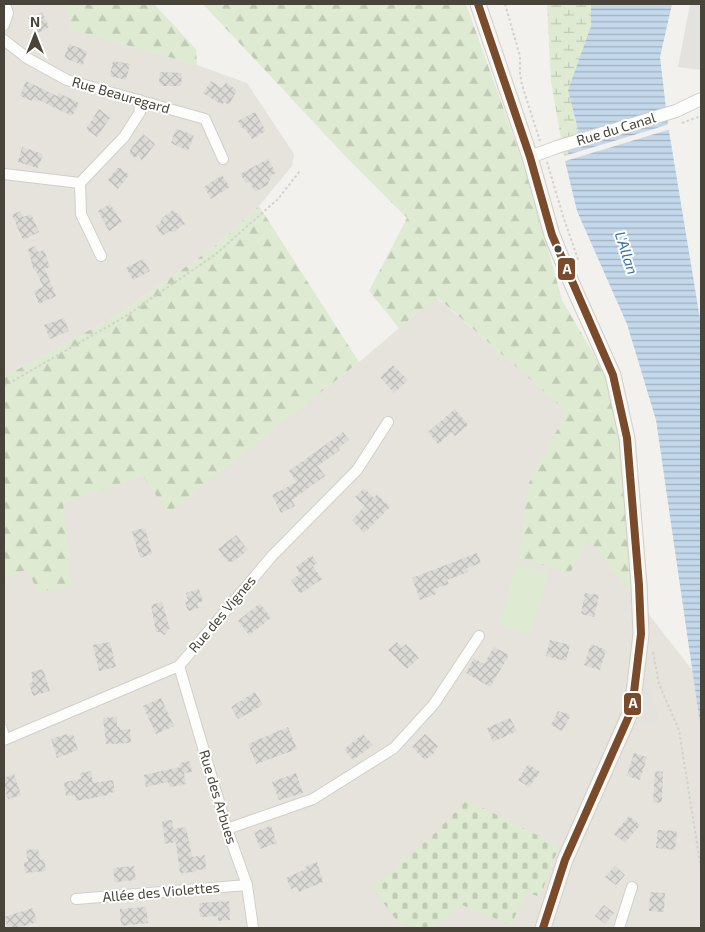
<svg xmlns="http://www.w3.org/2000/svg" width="705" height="932" font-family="'Exo 2',sans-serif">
<defs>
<pattern id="forest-firs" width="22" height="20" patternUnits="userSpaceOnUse" patternTransform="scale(1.25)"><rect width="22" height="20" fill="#deead1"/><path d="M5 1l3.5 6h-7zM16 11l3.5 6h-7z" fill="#c0cab4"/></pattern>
<pattern id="wetland-marsh" width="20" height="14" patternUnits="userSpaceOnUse" patternTransform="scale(1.25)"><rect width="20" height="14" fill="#deead1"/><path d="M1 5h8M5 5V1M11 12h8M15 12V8" fill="none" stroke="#c0cab4"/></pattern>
<pattern id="cemetery-stones" width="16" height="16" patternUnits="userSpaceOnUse" patternTransform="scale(1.25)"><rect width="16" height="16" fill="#deead1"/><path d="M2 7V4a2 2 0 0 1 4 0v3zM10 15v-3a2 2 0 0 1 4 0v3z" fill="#c0cab4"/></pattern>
<pattern id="water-rules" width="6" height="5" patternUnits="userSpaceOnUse" patternTransform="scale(1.25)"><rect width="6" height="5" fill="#c3d8eb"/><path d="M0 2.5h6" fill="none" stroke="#a0b1bf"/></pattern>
<pattern id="building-cross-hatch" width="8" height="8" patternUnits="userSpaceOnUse" patternTransform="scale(1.25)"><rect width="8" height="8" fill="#dcdad6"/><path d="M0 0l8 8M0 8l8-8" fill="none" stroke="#bebcb8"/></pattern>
</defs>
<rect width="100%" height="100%" fill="#f2f1ee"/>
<path fill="#e5e3dc" d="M 4,4 L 68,4 L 71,29 L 197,65 L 247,83 L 294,154 L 292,166 L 259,206 L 214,247 L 119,314 L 4,377 Z
M 436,297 L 568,412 L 529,483 L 588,539 L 621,579 L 693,671 L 701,730 L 701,928 L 4,928 L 4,577 L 27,570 L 62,503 L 143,476 L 168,512 L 359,362 Z"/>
<path fill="url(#forest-firs)" d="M 68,4 L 154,4 L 196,49 L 197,65 L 70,29 Z
M 203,4 L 466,4 L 528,177 L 562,300 L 604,372 L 619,432 L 634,596 L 588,540 L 570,573 L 518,558 L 529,483 L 567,412 L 437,297 L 399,328 L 369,291 L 407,218 L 347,158 Z
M 259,206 L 359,362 L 168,513 L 143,476 L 63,503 L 71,585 L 39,592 L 27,570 L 4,577 L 4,377 L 119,314 L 214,247 Z"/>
<path fill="url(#wetland-marsh)" d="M 547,4 L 591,4 L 591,26 L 568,90 L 578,130 L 565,161 L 551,82 Z"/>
<path fill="url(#cemetery-stones)" d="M 467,800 L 559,846 L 540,897 L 526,892 L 511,925 L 462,905 L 433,928 L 411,928 L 405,921 L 400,925 L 372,887 L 432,836 Z"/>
<path fill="#deead1" d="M 517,564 L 548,573 L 530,635 L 499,626 Z"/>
<path fill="#e4e2df" d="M 690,4 L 701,4 L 701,70 L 678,67 Z
M 642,686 L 651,689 L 658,717 L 655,726 L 638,721 L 640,713 L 639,694 Z"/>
<path fill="url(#water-rules)" d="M 591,4 L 672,4 L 660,57 L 668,125 L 701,325 L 701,730 L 656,420 L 627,324 L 577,211 L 565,161 L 578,130 L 568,90 L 591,26 Z"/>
<path fill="#f2f1ee" d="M 670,124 L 671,129 L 562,162 L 564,156 Z"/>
<path fill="url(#building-cross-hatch)" d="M 42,12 L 49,27 L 36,34 L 28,18 Z
M 69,44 L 87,51 L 83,65 L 64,58 Z
M 113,61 L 130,64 L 126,80 L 110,76 Z
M 160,72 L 182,73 L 181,86 L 163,86 L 159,82 Z
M 26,81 L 57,96 L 59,93 L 79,103 L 72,116 L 39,100 L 38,101 L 33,99 L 32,101 L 20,96 Z
M 211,81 L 222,88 L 226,83 L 237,90 L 229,105 L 224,102 L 222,105 L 203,93 Z
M 99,109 L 110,118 L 97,137 L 86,129 Z
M 255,112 L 266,131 L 252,139 L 246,130 L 243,129 L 238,121 Z
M 176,129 L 194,135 L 188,151 L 171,143 Z
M 143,134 L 155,144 L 142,161 L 138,155 L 135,158 L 130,154 L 130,150 Z
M 22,147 L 43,154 L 38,168 L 18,162 Z
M 268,159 L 276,173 L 269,177 L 270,180 L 268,181 L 269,184 L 255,192 L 249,181 L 246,183 L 240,174 Z
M 117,168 L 120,168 L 129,175 L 118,189 L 108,180 Z
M 222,175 L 230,187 L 211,199 L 204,187 Z
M 110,204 L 122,222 L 109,231 L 98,211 Z
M 173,210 L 180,216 L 185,224 L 176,230 L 176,232 L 169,231 L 162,236 L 156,226 L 160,223 L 162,218 Z
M 20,211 L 23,217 L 31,214 L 39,232 L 23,240 L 12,215 Z
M 35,246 L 38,252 L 44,250 L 50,267 L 45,269 L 56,296 L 39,304 L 34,291 L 43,287 L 36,270 L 34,271 L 28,249 Z
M 143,259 L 150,271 L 133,280 L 126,268 Z
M 64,318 L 69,331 L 50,339 L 44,325 Z
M 393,365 L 408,380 L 394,393 L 380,377 Z
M 455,409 L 468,425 L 455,436 L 452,432 L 438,444 L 428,432 Z
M 343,432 L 349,440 L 338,448 L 340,450 L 318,466 L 325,476 L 292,500 L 295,506 L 281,513 L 272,495 L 297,482 L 289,471 Z
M 364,488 L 374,498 L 377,494 L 390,507 L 364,533 L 352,520 L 365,506 L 355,497 Z
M 145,528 L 152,554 L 140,558 L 132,531 Z
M 236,535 L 248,550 L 233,562 L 227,561 L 218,549 Z
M 477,553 L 481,563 L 467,568 L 468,572 L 447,580 L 449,584 L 434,589 L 436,594 L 420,600 L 412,578 Z
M 312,555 L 317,563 L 313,566 L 322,579 L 300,594 L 291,580 L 300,574 L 296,567 Z
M 199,589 L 203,601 L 197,603 L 199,608 L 188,611 L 185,602 L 188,601 L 186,593 Z
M 585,593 L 599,595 L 594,617 L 581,614 Z
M 162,602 L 170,629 L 168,629 L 165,635 L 159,632 L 156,632 L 151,605 Z
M 260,603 L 271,618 L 249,635 L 238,621 Z
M 550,640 L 570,645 L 566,661 L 546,656 Z
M 110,642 L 116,667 L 99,671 L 93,645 Z
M 397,642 L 402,648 L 406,644 L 419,658 L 407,669 L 388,650 Z
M 591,644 L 606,650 L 600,670 L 584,665 Z
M 494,647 L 509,655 L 490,687 L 466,673 L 474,658 L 484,664 Z
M 43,669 L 50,691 L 33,696 L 29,683 L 33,682 L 31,672 Z
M 255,692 L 263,705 L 238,719 L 231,707 Z
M 161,698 L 174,726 L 156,734 L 143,706 Z
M 558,711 L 571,715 L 562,731 L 551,725 Z
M 117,717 L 117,727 L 120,727 L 120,730 L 130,729 L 131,743 L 106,744 L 103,718 Z
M 510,718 L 517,731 L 493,742 L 487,728 Z
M 288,727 L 297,749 L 256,764 L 248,744 Z
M 67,734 L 67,736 L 73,734 L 78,750 L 57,758 L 51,739 Z
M 363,734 L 373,745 L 353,760 L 344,749 Z
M 425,734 L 438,746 L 434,753 L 425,760 L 412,747 Z
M 634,753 L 647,757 L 640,780 L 627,776 Z
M 190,761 L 192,772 L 184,773 L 186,784 L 170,787 L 168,782 L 146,787 L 144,775 L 180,767 L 179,763 Z
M 528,764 L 540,772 L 529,787 L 518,780 Z
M 91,771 L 93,783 L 113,780 L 115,792 L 108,793 L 108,795 L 76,801 L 75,795 L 66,796 L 64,782 L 81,779 L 80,773 Z
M 655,771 L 663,772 L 662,800 L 660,803 L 653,802 Z
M 296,773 L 303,793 L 279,800 L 272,782 Z
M 14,774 L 21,795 L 8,799 L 4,787 L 4,778 Z
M 629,816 L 640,825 L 625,843 L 614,834 Z
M 172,820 L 173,829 L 186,827 L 192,857 L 205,855 L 206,869 L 196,870 L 196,872 L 180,873 L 176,842 L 165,844 L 162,821 Z
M 271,826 L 277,843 L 260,849 L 254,832 Z
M 658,830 L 677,831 L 675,850 L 656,848 Z
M 38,849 L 40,860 L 44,859 L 46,871 L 25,873 L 24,862 L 28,862 L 26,850 Z
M 317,862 L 323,882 L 299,892 L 297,887 L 291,889 L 286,878 L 306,869 L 305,867 Z
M 134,866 L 136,880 L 115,882 L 113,868 Z
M 615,866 L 625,875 L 616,885 L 605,877 Z
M 650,892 L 665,893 L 664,912 L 649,911 Z
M 229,901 L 230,920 L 218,921 L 218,916 L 200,917 L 199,903 Z
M 604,905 L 614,913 L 605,924 L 595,916 Z
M 146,907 L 148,923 L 121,926 L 120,909 Z
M 33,908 L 37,922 L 17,928 L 8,928 L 4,917 Z"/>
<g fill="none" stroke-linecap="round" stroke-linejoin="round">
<g stroke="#d0cfcb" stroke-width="7">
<path id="service" d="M 4,727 L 7,738"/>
</g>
<g stroke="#d0cfcb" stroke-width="12">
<path id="minor" d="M 4,25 L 8,13 L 5,4
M 4,40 L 27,58 L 67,80 L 205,119 L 223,159
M 4,174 L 80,183 L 124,137 L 140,112 L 139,100
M 80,183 L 81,214 L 101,256
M 179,666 L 227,829 L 247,885 L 253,928
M 4,740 L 179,666 L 272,556 L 357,470 L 388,422
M 227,829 L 313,799 L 394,748 L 434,704 L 479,636
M 76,899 L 247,885
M 619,928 L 632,887"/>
</g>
<g stroke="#d0cfcb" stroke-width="14">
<path id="tertiary" d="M 530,157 L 557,147 L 676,111 L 701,99"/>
</g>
<g stroke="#d0cec5" stroke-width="17">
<path id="secondary" d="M 478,4 L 530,157 L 552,235 L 572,284 L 613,375 L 627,438 L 639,585 L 641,634 L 632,709 L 565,860 L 543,928"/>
</g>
<path stroke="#d2d1cc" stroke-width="2" stroke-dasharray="2.5 2.5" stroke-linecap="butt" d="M 505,4 L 520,56 L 520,74 L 522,85 L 540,141
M 682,123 L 701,116
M 547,162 L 563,216 L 579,262
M 4,386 L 126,316 L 216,254 L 278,199 L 300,171
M 653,652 L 659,684 L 679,730 L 701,869"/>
<use href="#service" stroke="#fdfdfc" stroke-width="5"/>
<use href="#minor" stroke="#fdfdfc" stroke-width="10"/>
<use href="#tertiary" stroke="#fdfdfc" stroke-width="12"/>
<use href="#secondary" stroke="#f6f5f1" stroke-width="15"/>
<g stroke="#fff" stroke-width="11">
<path id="bus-1" d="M 478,4 L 530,157 L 552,235 L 613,375 L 627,438 L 639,585 L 641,634 L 632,709 L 565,860 L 543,928"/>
</g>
<use href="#bus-1" stroke="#7a4b2a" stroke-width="8"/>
</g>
<circle fill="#48443a" stroke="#fff" stroke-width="2" cx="558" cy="249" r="4.5"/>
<g text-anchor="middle" stroke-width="4" stroke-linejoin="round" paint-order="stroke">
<g font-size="14" fill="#48443a" stroke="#fff">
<text transform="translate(121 95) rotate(16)" y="5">Rue Beauregard</text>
<text transform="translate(616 129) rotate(-17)" y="5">Rue du Canal</text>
<text transform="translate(222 614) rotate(-50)" y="5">Rue des Vignes</text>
<text transform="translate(218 797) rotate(73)" y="5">Rue des Arbues</text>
<text transform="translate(161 892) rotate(-5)" y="5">Allée des Violettes</text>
</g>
<g font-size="15" font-style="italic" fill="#3c73ab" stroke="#fff">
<text transform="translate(626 253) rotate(72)" y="5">L'Allan</text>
</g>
</g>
<g stroke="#fff" stroke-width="2">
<rect x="557" y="257" width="19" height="24" rx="5" fill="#7a4b2a"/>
<rect x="623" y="692" width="19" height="24" rx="5" fill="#7a4b2a"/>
</g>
<g font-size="14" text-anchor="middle" font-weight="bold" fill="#fff">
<text x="567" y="274">A</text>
<text x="633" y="708">A</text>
</g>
<rect width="705" height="932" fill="none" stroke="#48443a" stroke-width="10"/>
<g transform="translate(35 35)" stroke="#ffffff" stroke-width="4" paint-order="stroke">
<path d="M0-4L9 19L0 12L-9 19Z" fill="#48443a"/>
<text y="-8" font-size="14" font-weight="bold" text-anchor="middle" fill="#48443a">N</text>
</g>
</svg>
